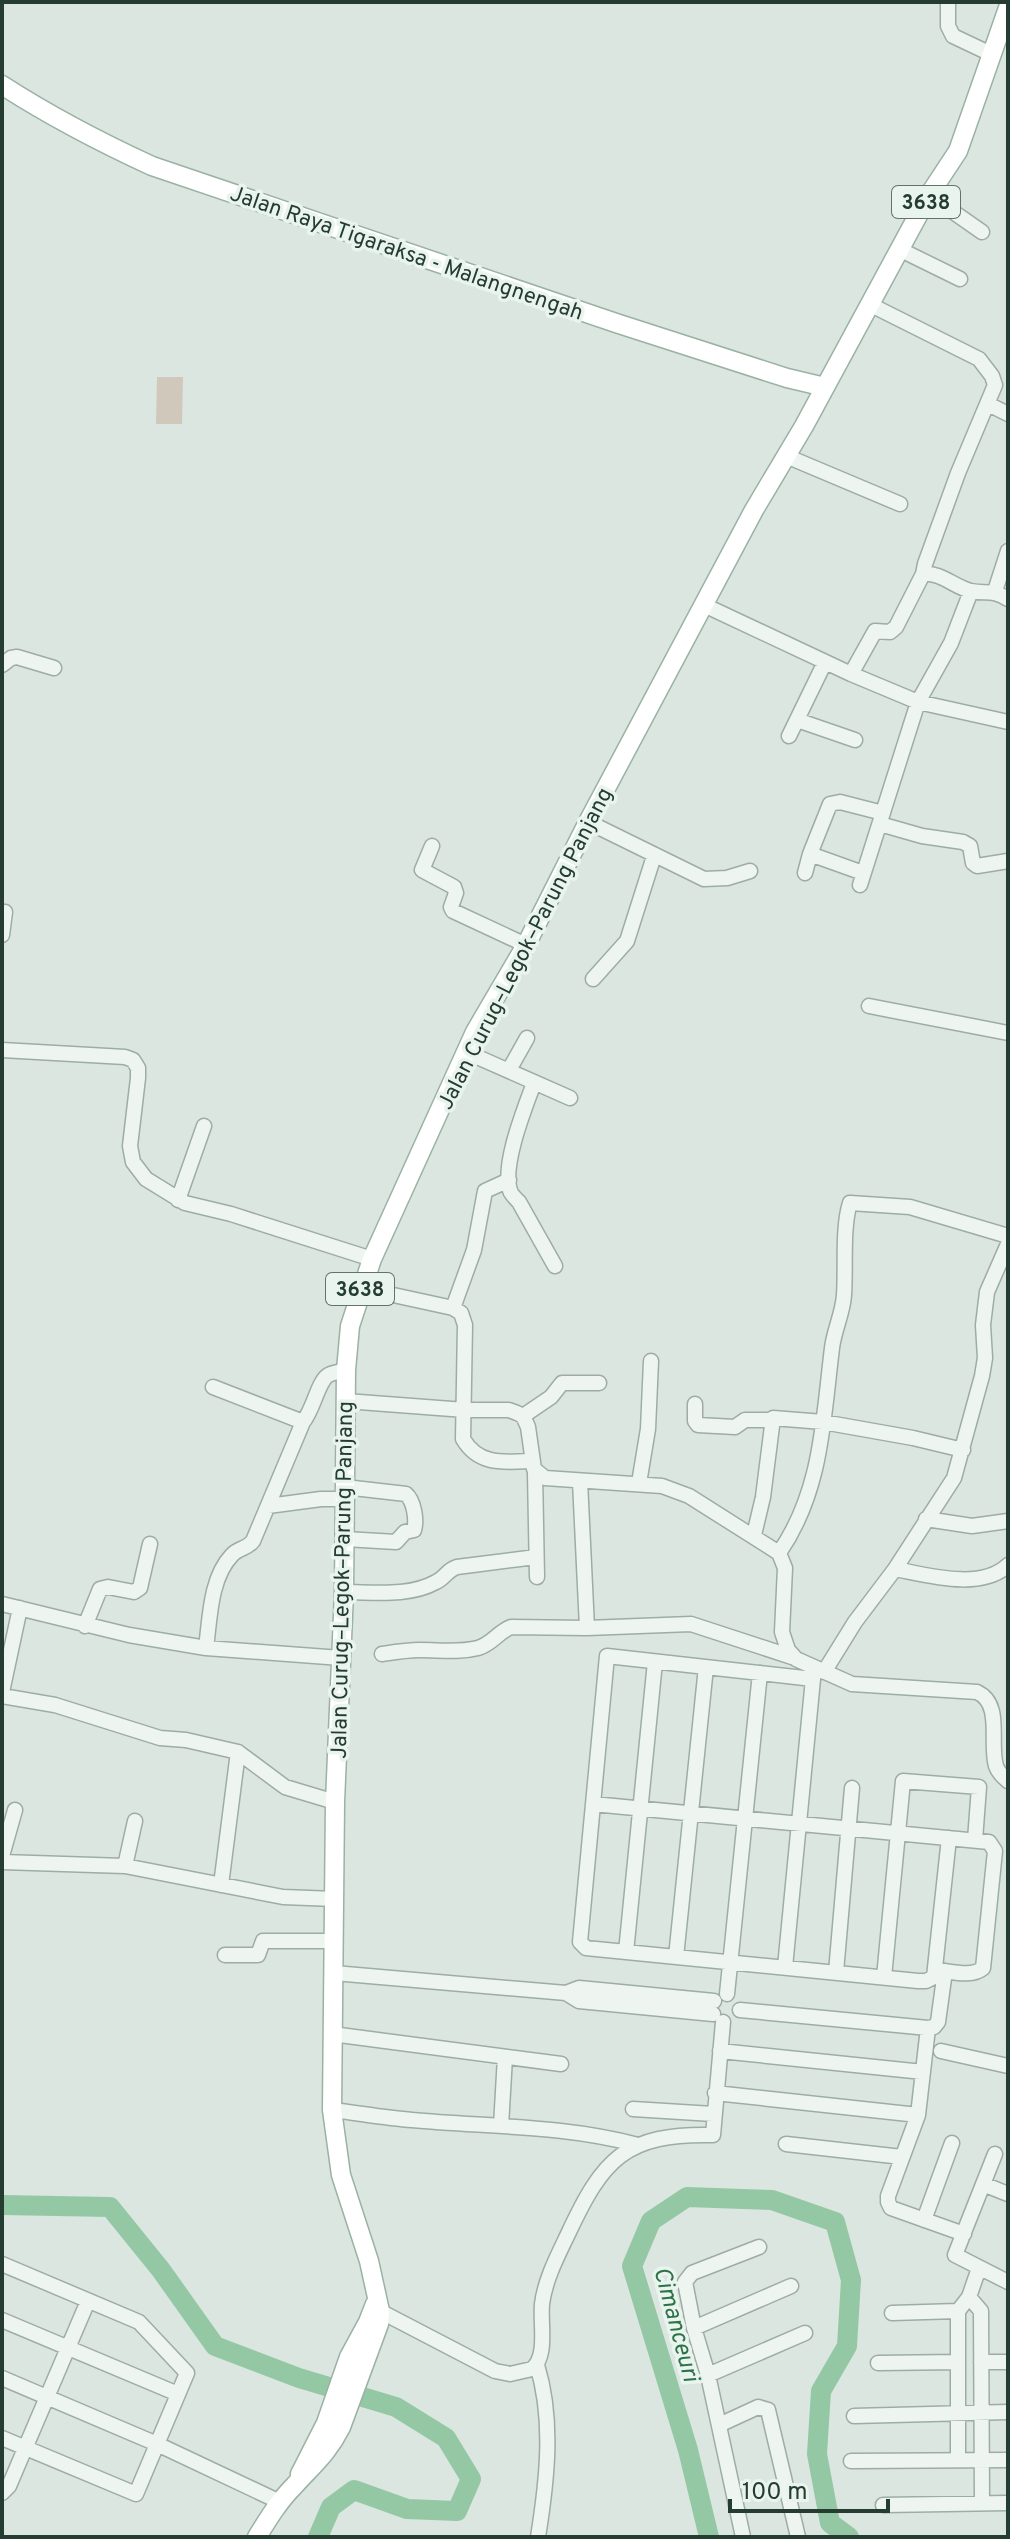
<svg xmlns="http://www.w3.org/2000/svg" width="1010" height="2539" font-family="Overpass,sans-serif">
<rect width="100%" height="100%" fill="#dbe6e0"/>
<path fill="#d1c8bc" d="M 157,377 L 183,377 L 182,424 L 156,424 Z"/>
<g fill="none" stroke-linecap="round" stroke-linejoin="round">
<path stroke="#94c8a5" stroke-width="20" d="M 2,2205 L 110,2207 L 161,2270 L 215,2346 L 299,2378 L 396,2407 L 446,2438 L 471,2479 L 457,2511 L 407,2509 L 354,2490 L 331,2507 L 318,2537
M 709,2537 L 688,2450 L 632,2266 L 651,2221 L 687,2197 L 772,2200 L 835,2222 L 851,2280 L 847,2346 L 821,2391 L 817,2454 L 830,2523 L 849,2537"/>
<g stroke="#9dada4" stroke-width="17">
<path id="minor" d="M 948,2 L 948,26 L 953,36 L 991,54
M 929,195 L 982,232
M 901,250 L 960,279
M 871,305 L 979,359 L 992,376 L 995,385 L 958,473 L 925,564 L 923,574 C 941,572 954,587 971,591 C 987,594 992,589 1008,599
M 988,404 L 1008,414
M 786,456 L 900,504
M 995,591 L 1008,551
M 704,605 L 851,674 L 918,702 L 1008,722
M 2,665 L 11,658 L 17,657 L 54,668
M 851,674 L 875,631 L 890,632 L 896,627 L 923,574
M 797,720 L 855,740
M 789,736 L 825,662
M 588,822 L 704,879 L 727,878 L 750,871
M 880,824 L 922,836 L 963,842 L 970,846 L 973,863 L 977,866 L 1008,861
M 432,846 L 422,870 L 454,887 L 456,893 L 451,907 L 453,911 L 526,945
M 810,854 L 863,873
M 805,873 L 810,854 L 830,804 L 840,802 L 883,813
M 860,885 L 918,702 L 951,643 L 971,591
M 2,935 L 5,912
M 593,979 L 627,941 L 654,856
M 869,1006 L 1008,1033
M 2,1050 L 125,1057 L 133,1060 L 138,1068 L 138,1078 L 130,1146 L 133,1162 L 146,1179 L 185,1203 L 231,1214 L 372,1259
M 466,1052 L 570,1098
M 509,1070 L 527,1038
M 534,1083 C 525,1107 500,1169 511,1193 C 511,1194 518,1201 519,1202 L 555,1266
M 178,1200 L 204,1126
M 361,1288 L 453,1308 L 461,1313 L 465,1325 L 463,1439 C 479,1466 504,1462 532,1461
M 453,1308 L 474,1250 L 485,1191 L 509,1180
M 213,1387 L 303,1422
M 346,1401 L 465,1410 L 509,1410 L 517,1413 L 523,1416 L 528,1427 L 534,1469 L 545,1478 L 662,1486 L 689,1496 L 779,1553 L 785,1568 L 782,1632 L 788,1650 L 796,1659 L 852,1684 L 977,1692 C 1003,1704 989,1742 996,1766 C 998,1772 1003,1777 1008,1781
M 695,1404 L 695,1421 L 698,1425 L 735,1427 L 745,1420 L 772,1420
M 523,1416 L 551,1397 L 562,1383 L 599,1383
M 535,1473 L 537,1577
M 580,1481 L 587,1628
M 639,1483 L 648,1429 L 651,1361
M 268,1506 L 321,1499 L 345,1499
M 926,1519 L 972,1526 L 1008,1521
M 754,1535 L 763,1497 L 773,1418 L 823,1422 L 913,1438 L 963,1450
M 345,1539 L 396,1542 L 405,1532 L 414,1530 C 417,1520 414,1501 406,1494 L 345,1487
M 779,1553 C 822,1491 823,1420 832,1348 C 834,1330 843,1313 844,1295 C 846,1268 842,1228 850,1203 L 910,1207 L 1008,1236
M 895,1569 C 927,1575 981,1591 1008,1565
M 344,1592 C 374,1592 409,1597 436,1582 C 445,1578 447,1570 457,1567 L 536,1557
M 2,1604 L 129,1635 L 206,1648 L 341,1658
M 85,1626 L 100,1589 L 108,1587 L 134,1592 L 140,1588 L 150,1544
M 206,1648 C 210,1618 210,1578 232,1555 C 238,1548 247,1549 253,1541 L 303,1422 C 313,1410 318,1383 327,1376 C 332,1372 340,1372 346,1370
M 382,1654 C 395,1652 407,1650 420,1650 C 440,1650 458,1653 478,1648 C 492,1644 498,1632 511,1627 L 587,1628 L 691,1624 L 795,1658
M 824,1672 L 855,1622 L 895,1569 L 954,1478 L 982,1376 L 985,1358 L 983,1325 L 987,1292 L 1008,1244
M 2,1692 L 20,1608
M 2,1696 L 55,1705 L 160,1738 L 186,1740 L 238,1752 L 285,1787 L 335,1802
M 593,1804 L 989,1842 L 995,1851 L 983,1968 C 972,1978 950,1971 935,1970
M 2,1856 L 15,1810
M 2,1862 L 125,1866 L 283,1897 L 335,1899
M 125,1866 L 135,1821
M 221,1885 L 238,1752
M 626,1952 L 655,1662
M 225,1955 L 258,1955 L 263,1941 L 333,1941
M 676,1957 L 706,1667
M 785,1967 L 813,1679 L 607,1656 L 580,1942 L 586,1948 L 918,1981 L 926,1981 L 934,1977 L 949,1838
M 945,1971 L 938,2022 L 934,2027 L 928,2028 L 918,2115 L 888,2196 L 888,2202 L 891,2208 L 964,2234
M 836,1972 L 852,1788
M 334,1973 L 566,1993 L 579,1988 L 714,2001
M 884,1977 L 903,1781 L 979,1787 L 975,1840
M 566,1993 L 579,2001 L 713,2014
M 727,1994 L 760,1673
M 740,2010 L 928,2028
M 332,2034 L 561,2064
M 720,2051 L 923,2072
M 941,2051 L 1008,2066
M 715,2093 L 918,2115
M 633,2109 L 713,2114
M 332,2110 C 358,2113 385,2118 412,2120 C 487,2127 564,2125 638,2145
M 501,2126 L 505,2057
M 786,2144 L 902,2157
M 995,2154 L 955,2255 L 1008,2282
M 983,2184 L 1008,2194
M 924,2220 L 952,2143
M 2,2264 L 139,2322 L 187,2373 L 136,2494 L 2,2438
M 969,2297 L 981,2311 L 982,2503
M 374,2308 L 495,2371 L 510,2374 L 532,2369 C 548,2356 540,2324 542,2304 C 545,2280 557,2257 568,2234 C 603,2159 625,2133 713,2135 L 723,2022
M 892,2313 L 958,2311
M 2,2320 L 178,2394
M 694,2328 L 791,2286
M 981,2362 L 1008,2362
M 878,2363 L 958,2362
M 537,2365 C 554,2420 547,2481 538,2537
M 708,2375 L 805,2333
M 2,2378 L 157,2444 L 280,2502
M 854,2416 L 1008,2412
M 719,2425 L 758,2407 L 768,2410 L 798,2537
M 958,2459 L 958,2311 L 969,2297 L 979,2268
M 851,2461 L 1008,2460
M 2,2493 L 9,2486 L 88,2301
M 883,2505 L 1008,2503
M 743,2537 L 708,2375 L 694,2328 L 685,2282 L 692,2273 L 759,2247"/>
</g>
<g stroke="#9ab2a4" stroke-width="21">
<path id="major" d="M 2,85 C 50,116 100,142 152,166 L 619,324 L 787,378 L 825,387
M 300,2474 L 326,2423 L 349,2357 L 368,2322 L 375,2304
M 257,2537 C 268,2519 279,2501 294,2486 C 313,2465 328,2453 341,2427 L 379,2324 L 380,2311 L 369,2261 L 341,2175 L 332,2110 L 335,1802 L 344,1592 L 346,1370 L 350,1326 L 372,1259 L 475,1032 L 526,945 L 588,822 L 754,510 L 804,426 L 929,195 L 958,151 L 1008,8"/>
</g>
<use href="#minor" stroke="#eef5f1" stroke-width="14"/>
<use href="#major" stroke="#fff" stroke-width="18"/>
</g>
<g text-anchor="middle" stroke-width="7" stroke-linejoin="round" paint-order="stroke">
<g fill="#eaf4ee" stroke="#607469" stroke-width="2">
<rect x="892" y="186" width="68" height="32" rx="6"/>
<rect x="326" y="1273" width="68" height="32" rx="6"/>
</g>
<g font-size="20" font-weight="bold" fill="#253d30">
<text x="926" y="209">3638</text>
<text x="360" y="1296">3638</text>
</g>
<g font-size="22" fill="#253d30" stroke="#eaf4ee">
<text transform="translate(407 252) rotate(19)" y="8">Jalan Raya Tigaraksa - Malangnengah</text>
<text transform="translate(524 948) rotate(-63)" y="8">Jalan Curug–Legok–Parung Panjang</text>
<text transform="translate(341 1580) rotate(-89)" y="8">Jalan Curug–Legok–Parung Panjang</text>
</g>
<g font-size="24" font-style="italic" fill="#2e7247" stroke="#eaf4ee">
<text transform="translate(677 2324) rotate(75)" y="8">Cimanceuri</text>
</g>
</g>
<rect width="1010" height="2539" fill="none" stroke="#253d30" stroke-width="8"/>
<path d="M730 2499v12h158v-12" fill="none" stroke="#253d30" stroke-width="4"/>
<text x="742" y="2499" font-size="24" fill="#253d30" stroke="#eaf4ee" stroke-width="6" paint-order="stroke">100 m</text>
</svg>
